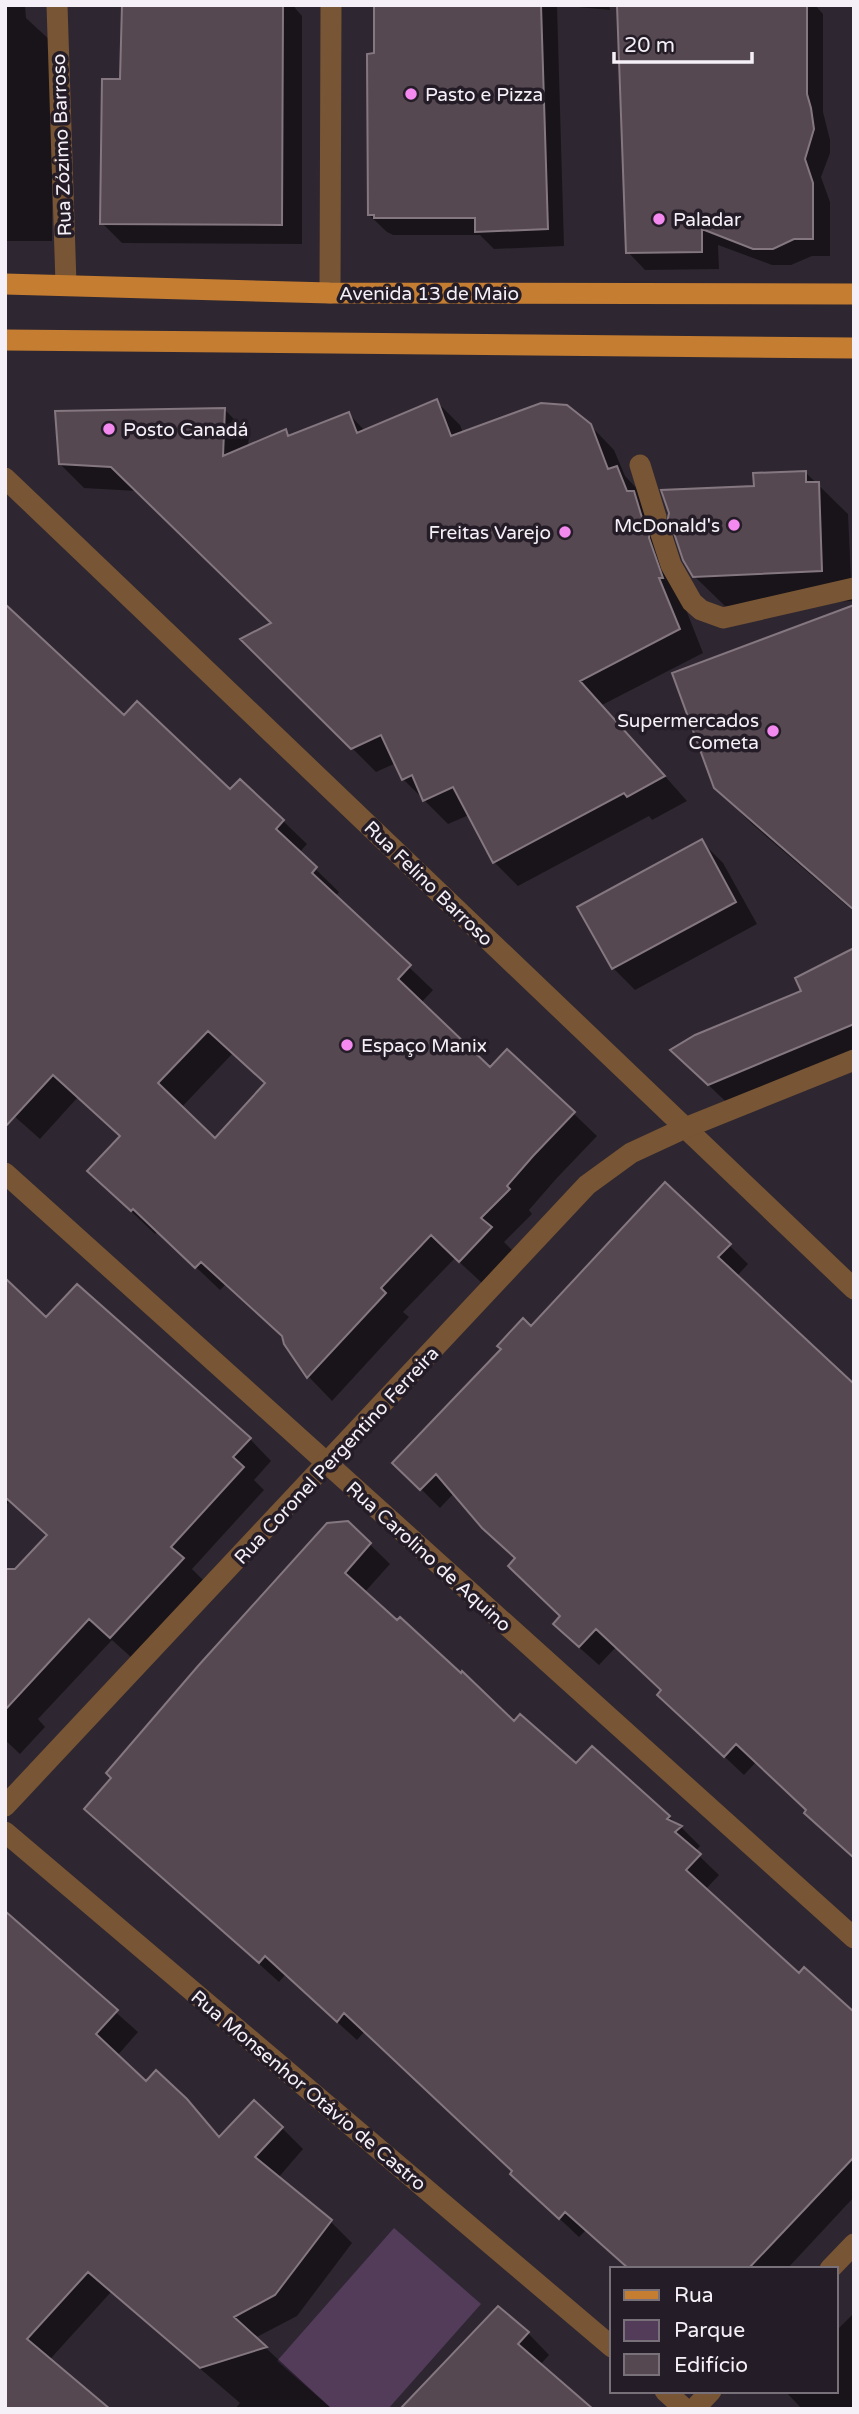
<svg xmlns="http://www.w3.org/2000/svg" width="859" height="2414" font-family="'Varela Round',sans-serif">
<rect width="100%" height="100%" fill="#2e2731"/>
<path fill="#523c5a" d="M 394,2228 L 481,2304 L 388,2409 L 332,2409 L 277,2361 Z"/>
<path fill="#0007" fill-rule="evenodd" d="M 5,5 L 25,5 L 26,18 L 52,42 L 52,241 L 5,241 Z
M 123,5 L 295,5 L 295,8 L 302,16 L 302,244 L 122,243 L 102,223 L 121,81 Z
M 375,5 L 609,5 L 610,10 L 557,5 L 564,246 L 494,249 L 480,235 L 393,235 L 387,232 L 369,215 Z
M 618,5 L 815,5 L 823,14 L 823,112 L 830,140 L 830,153 L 821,177 L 830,202 L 830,256 L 812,256 L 791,265 L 772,265 L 718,245 L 719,269 L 645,270 L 628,252 Z
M 436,401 L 460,425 L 463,433 L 590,425 L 614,450 L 625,476 L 640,492 L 703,653 L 602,705 L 687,801 L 652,820 L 649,816 L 518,886 L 494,862 L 469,815 L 448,824 L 403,779 L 396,763 L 376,772 L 243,639 L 274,624 L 137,491 L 84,488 L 60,464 L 225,410 L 249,434 L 248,447 L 285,431 L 291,436 L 349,414 L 365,431 Z
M 805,472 L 848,514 L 852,601 L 725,606 L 694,576 L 756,488 Z
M 854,609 L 854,912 L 752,824 L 715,787 Z
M 124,717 L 230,791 L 283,821 L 307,844 L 299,853 L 339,892 L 335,897 L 433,990 L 420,1004 L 490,1069 L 573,1113 L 597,1136 L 556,1179 L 529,1210 L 532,1214 L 504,1242 L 514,1252 L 483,1284 L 455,1258 L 403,1312 L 409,1317 L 332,1401 L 309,1377 L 284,1338 L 226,1284 L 220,1290 L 158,1231 L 155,1234 L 113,1194 L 121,1137 L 78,1097 L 40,1139 L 5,1108 ZM 233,1053 L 267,1084 L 215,1141 L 181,1108 Z
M 701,841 L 723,863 L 757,924 L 635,990 L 613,968 L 579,908 Z
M 854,985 L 854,1066 L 740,1115 L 703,1080 L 804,992 Z
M 729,1245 L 748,1264 L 737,1276 L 854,1387 L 854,1858 L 756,1762 L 744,1775 L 679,1714 L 663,1691 L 616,1647 L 599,1665 L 574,1643 L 562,1616 L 516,1559 L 483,1527 L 454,1493 L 440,1508 L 414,1482 L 531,1328 Z
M 5,1280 L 46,1319 L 250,1439 L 271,1461 L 254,1480 L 264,1490 L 192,1569 L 204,1581 L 132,1658 L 112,1640 L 38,1719 L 45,1727 L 20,1754 L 5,1740 L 5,1582 L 48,1536 L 10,1501 L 5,1506 Z
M 348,1523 L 390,1564 L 364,1593 L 514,1723 L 576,1765 L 669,1817 L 681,1827 L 700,1846 L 695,1852 L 719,1875 L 705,1890 L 799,1975 L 854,2014 L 854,2197 L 787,2269 L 628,2269 L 585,2231 L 579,2237 L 532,2193 L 514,2171 L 365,2031 L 357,2040 L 285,1975 L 279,1982 L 86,1809 Z
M 5,1914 L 138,2032 L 117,2056 L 146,2083 L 186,2100 L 221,2138 L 282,2128 L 303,2149 L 278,2178 L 331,2222 L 352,2243 L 297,2316 L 255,2338 L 332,2409 L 235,2409 L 240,2403 L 111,2292 L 5,2409 Z
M 854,2313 L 854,2409 L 802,2409 L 785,2391 L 836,2391 L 836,2331 Z
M 528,2333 L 549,2355 L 540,2365 L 403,2409 Z"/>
<path fill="#554850" stroke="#857780" stroke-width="2" fill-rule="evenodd" d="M 122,5 L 283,5 L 282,225 L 100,224 L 102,79 L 120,79 Z
M 374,5 L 541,5 L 548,229 L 475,232 L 475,218 L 374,218 L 374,215 L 368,215 L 367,54 L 374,53 Z
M 617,5 L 807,5 L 807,94 L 811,108 L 814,129 L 805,159 L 813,183 L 813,239 L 794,239 L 773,249 L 753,249 L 702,229 L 702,252 L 626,253 Z
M 437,399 L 451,436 L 541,403 L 567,405 L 591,424 L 608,469 L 617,466 L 627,491 L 634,491 L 643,521 L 650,528 L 649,538 L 663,578 L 659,578 L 680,629 L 580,681 L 665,776 L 627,797 L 624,793 L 493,863 L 453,787 L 423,801 L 412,775 L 402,780 L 381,735 L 351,749 L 240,639 L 271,623 L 111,467 L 59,464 L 55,411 L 225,408 L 223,456 L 286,429 L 288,436 L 349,412 L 357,433 Z
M 806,471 L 806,482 L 819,482 L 822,571 L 693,577 L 683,560 L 673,530 L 667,523 L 669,513 L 661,490 L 754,486 L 753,473 Z
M 5,604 L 124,715 L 137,701 L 230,789 L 240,779 L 284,820 L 276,829 L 317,867 L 312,873 L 411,965 L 398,979 L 490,1067 L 507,1049 L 575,1112 L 533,1156 L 507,1186 L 510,1189 L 481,1218 L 492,1227 L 459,1262 L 431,1235 L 381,1288 L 386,1293 L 307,1378 L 284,1344 L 282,1336 L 201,1262 L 195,1268 L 133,1209 L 131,1211 L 87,1171 L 120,1136 L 53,1075 L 5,1127 ZM 208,1031 L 265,1083 L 215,1138 L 158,1083 Z
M 854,605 L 854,910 L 714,788 L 672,673 Z
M 702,839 L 736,902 L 612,969 L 577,907 Z
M 854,948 L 854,1024 L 708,1085 L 670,1050 L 695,1035 L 801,991 L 795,978 Z
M 665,1182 L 731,1244 L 718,1257 L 854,1384 L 854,1858 L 804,1813 L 806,1810 L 736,1744 L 724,1757 L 657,1695 L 661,1690 L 596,1629 L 579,1647 L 553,1624 L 560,1616 L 508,1566 L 515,1558 L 482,1528 L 436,1474 L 420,1490 L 392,1463 L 501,1349 L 497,1346 L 523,1318 L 531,1326 Z
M 5,1278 L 46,1317 L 77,1284 L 251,1438 L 233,1457 L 244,1467 L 171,1547 L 184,1558 L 110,1638 L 89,1619 L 5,1710 L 5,1569 L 15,1569 L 47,1535 L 5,1497 Z
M 348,1521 L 371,1543 L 345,1573 L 397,1620 L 400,1617 L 461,1673 L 462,1671 L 514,1721 L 520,1714 L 576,1763 L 592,1746 L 670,1816 L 667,1819 L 682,1826 L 675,1832 L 701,1854 L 686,1870 L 799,1973 L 804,1967 L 854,2012 L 854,2157 L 748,2269 L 629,2269 L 565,2212 L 559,2219 L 510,2174 L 512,2171 L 344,2013 L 337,2022 L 265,1956 L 259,1963 L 84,1809 L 111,1778 L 106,1773 L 198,1666 L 327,1523 Z
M 5,1911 L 118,2010 L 96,2034 L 146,2081 L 156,2070 L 187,2099 L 219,2137 L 254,2100 L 283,2127 L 255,2157 L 332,2220 L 275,2295 L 234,2317 L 267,2347 L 200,2368 L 88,2272 L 27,2339 L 110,2409 L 5,2409 Z
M 498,2306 L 529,2332 L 518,2344 L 593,2409 L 400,2409 Z"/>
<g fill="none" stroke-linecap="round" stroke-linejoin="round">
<path stroke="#785534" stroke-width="21" d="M 640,465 L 656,517
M 661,534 L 671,565 L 692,602 L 701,610 L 723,618 L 854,588"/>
<path stroke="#785534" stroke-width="21" d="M 57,5 L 66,284
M 330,293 L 331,5
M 5,478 L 854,1289
M 5,1173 L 854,1938
M 5,1832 L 612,2347
M 830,2269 L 854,2244
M 665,2391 L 685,2409
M 694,2409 L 711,2391"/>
<path stroke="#785534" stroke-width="21" d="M 5,1806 L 587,1185 L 631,1153 L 685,1128 L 854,1060"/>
<path stroke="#c57d32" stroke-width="21" d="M 5,284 L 330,293 L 854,294
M 5,340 L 854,348"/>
</g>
<g fill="#f489f0" stroke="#241d27" stroke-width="2.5">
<circle cx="411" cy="94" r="7"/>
<circle cx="659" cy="219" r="7"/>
<circle cx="109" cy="429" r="7"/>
<circle cx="734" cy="525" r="7"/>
<circle cx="565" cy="532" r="7"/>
<circle cx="773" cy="731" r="7"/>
<circle cx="347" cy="1045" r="7"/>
</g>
<g text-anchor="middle" stroke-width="7" stroke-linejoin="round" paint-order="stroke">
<g font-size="19" fill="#f5f0f7" stroke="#241d27" text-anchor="start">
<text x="425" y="101">Pasto e Pizza</text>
<text x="673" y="226">Paladar</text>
<text x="123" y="436">Posto Canadá</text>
<text x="720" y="532" text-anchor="end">McDonald's</text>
<text x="551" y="539" text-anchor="end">Freitas Varejo</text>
<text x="759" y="727" text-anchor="end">Supermercados<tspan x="759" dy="22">Cometa</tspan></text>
<text x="361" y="1052">Espaço Manix</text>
</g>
<g font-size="19" fill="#f5f0f7" stroke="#241d27">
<text transform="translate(61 145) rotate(-92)" y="7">Rua Zózimo Barroso</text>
<text x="429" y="300">Avenida 13 de Maio</text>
<text transform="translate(429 883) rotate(44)" y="7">Rua Felino Barroso</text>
<text transform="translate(336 1455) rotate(-47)" y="7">Rua Coronel Pergentino Ferreira</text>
<text transform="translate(429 1556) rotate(42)" y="7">Rua Carolino de Aquino</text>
<text transform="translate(309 2090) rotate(40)" y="7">Rua Monsenhor Otávio de Castro</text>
</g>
</g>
<rect width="859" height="2414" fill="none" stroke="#f5f0f7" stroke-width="14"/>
<rect x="610" y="2267" width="228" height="126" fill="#241d27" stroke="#78717a" stroke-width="2"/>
<rect x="624" y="2290" width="35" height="10" fill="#c57d32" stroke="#78717a" stroke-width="2"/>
<text x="674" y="2302" font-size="21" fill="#f5f0f7">Rua</text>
<rect x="624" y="2320" width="35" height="21" fill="#523c5a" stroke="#78717a" stroke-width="2"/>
<text x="674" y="2337" font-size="21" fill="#f5f0f7">Parque</text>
<rect x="624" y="2354" width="35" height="21" fill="#554850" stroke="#78717a" stroke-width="2"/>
<text x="674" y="2372" font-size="21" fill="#f5f0f7">Edifício</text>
<path d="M614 52v10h138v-10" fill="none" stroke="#f5f0f7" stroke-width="3.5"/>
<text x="624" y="52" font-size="21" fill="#f5f0f7" stroke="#241d27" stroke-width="5" paint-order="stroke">20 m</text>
</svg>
